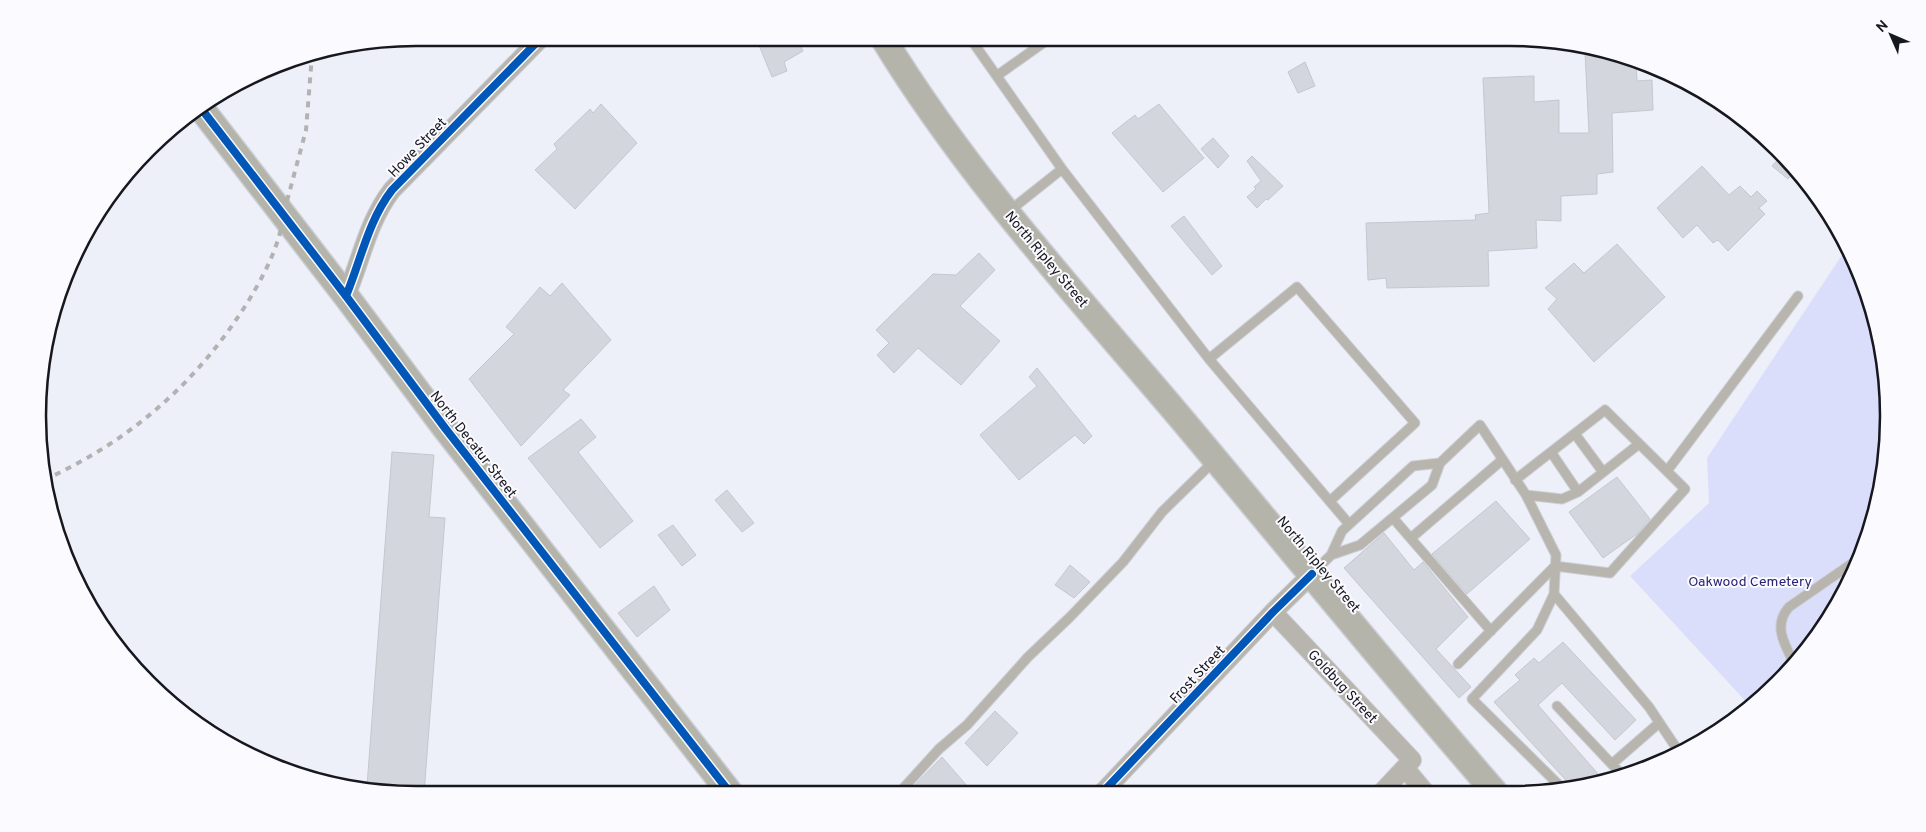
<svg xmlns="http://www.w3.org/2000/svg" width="1926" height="832" font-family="Overpass,sans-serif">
<rect width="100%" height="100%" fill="#eef0f9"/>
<path fill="#dadefb" d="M 1848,246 L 1876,318 L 1888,392 L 1885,466 L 1868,538 L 1810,646 L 1750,706 L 1630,576 L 1709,503 L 1707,458 Z"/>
<path fill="#d4d6de" stroke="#c5c7cf" d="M 756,38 L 797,38 L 803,51 L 784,62 L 787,71 L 772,77 Z
M 1585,52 L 1597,52 L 1632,58 L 1636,60 L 1637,81 L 1652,80 L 1653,110 L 1612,113 L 1613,172 L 1597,174 L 1597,194 L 1561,196 L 1561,221 L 1536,220 L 1537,248 L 1488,251 L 1489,286 L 1387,288 L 1386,278 L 1368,280 L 1366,223 L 1476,220 L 1475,215 L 1489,213 L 1483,78 L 1534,76 L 1534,102 L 1559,100 L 1559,133 L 1589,133 Z
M 1305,62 L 1315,86 L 1298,93 L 1288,72 Z
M 601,104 L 637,143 L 575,209 L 535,170 L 557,149 L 554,144 L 590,109 L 593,113 Z
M 1159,104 L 1204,158 L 1163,192 L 1112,133 L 1135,115 L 1138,119 Z
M 1213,138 L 1229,156 L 1218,168 L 1201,149 Z
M 1782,155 L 1796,170 L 1788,179 L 1772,166 Z
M 1252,156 L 1283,186 L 1268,200 L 1266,199 L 1257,208 L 1247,197 L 1256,189 L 1254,187 L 1261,181 L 1247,161 Z
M 1702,166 L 1729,195 L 1740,186 L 1751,197 L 1757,191 L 1767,201 L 1759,208 L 1765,214 L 1728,251 L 1718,240 L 1713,243 L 1697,225 L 1683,238 L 1657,208 Z
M 1184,216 L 1222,266 L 1212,275 L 1171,226 Z
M 1617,244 L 1665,297 L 1594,362 L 1548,309 L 1557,299 L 1545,288 L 1574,263 L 1584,273 Z
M 979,253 L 995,270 L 960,306 L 1000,341 L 961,385 L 918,348 L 894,373 L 877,355 L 889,343 L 876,330 L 933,274 L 956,275 Z
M 562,283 L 611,340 L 563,390 L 570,395 L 521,446 L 469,379 L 514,334 L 506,327 L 540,287 L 550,296 Z
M 1037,368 L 1092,436 L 1084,444 L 1075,435 L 1019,480 L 980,435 L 1037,386 L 1029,377 Z
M 581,419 L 596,437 L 578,452 L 633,521 L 600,548 L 528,458 Z
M 392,452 L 434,455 L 429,517 L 445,518 L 424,794 L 367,786 Z
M 1617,477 L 1650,519 L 1637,534 L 1603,558 L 1569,512 Z
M 727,490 L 754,523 L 742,532 L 715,500 Z
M 1496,501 L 1530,539 L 1467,594 L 1432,554 Z
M 673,525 L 696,555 L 682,566 L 658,535 Z
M 1384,533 L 1414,570 L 1423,562 L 1468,617 L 1436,649 L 1471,687 L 1459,698 L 1344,568 Z
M 1070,565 L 1090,582 L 1074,598 L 1055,585 Z
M 654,586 L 670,610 L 637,637 L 618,613 Z
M 1563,642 L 1636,720 L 1615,740 L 1562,683 L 1538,705 L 1599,775 L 1590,783 L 1573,788 L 1494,702 L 1520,680 L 1515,675 L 1534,658 L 1539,663 Z
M 995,711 L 1018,733 L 987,766 L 965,743 Z
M 942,757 L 968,787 L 962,793 L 907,793 Z"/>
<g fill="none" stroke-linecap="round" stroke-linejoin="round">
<g stroke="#ccced5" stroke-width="11">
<path id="lane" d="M 970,38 L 1062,169
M 998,75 L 1050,38
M 1008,212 L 1062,169 L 1209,359 L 1349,524
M 1209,359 L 1297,287 L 1415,423 L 1330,501
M 1575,434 L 1603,472
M 1551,452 L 1578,492
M 1440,463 L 1480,425 L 1526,495 L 1556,555 L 1554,594 L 1537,630 L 1472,699 L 1564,790
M 1667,471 L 1798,296
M 1526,495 L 1562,499 L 1578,492 L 1639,444
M 1393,518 L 1491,631
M 1411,538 L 1502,460
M 1313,573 L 1331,555 L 1342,531 L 1413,466 L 1440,463 L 1432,485 L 1360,545 L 1331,555
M 1554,594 L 1649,707 L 1679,752
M 1794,663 C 1784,644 1773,625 1789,607 L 1857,560
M 1458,664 L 1555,566 L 1610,573 L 1685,489 L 1605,410 L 1515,480
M 1557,706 L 1622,775
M 1612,764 L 1659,723
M 899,793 L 939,749 L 967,725 L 1028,657 L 1070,617 L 1123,562 L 1162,512 L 1215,460"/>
</g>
<g stroke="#ccced5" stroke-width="20">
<path id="street" d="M 346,296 C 361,260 368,221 392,190 L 541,38
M 1273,612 L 1412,760 L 1382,792
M 1405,768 L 1425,792
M 1102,793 L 1273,612 L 1312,574"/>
</g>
<g stroke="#ccced5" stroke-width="28">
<path id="secondary" d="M 883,38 C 965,173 1072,290 1174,410 C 1281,537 1385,666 1494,791
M 200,107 L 346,296 L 445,428 L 731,794"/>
</g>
<use href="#lane" stroke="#b7b5ad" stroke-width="9"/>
<use href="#street" stroke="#b7b5ad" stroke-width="18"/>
<use href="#secondary" stroke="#b4b4ab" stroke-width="25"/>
<path stroke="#b2b2b2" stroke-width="4" stroke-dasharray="6 6" stroke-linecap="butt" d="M 44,480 C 132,440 198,382 249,300 C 264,275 280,245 283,216 L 306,130 L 312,55"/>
<g stroke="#fafaff" stroke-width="11">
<path id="cycleway" d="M 200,107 L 346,296 L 445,428 L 731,794
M 346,296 C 361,260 368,221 392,190 L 541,38
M 1102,793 L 1273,612 L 1312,574"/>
</g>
<use href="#cycleway" stroke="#0057b8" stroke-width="8"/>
</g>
<g text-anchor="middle" stroke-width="4" stroke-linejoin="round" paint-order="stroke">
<g font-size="14" fill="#17181f" stroke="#fafaff">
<text transform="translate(417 147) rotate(-46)" y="5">Howe Street</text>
<text transform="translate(1047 259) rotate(50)" y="5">North Ripley Street</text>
<text transform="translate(474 444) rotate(52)" y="5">North Decatur Street</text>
<text transform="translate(1319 564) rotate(50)" y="5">North Ripley Street</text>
<text transform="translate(1197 674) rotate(-47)" y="5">Frost Street</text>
<text transform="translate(1343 686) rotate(47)" y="5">Goldbug Street</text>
</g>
<g font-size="14" fill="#2a2275" stroke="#fafaff">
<text x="1750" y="586">Oakwood Cemetery</text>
</g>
</g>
<path d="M0 0H1926V832H0ZM416 46H1510A370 370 0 0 1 1880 416V416A370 370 0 0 1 1510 786H416A370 370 0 0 1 46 416V416A370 370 0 0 1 416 46Z" fill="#fafaff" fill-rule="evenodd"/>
<path fill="none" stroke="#17181f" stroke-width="2.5" d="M416 46H1510A370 370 0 0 1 1880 416V416A370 370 0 0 1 1510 786H416A370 370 0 0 1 46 416V416A370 370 0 0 1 416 46Z"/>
<g transform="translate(1891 35) rotate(315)" stroke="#fafaff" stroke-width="4" paint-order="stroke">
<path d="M0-4L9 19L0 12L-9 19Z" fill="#17181f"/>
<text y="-8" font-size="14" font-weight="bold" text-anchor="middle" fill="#17181f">N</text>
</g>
</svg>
